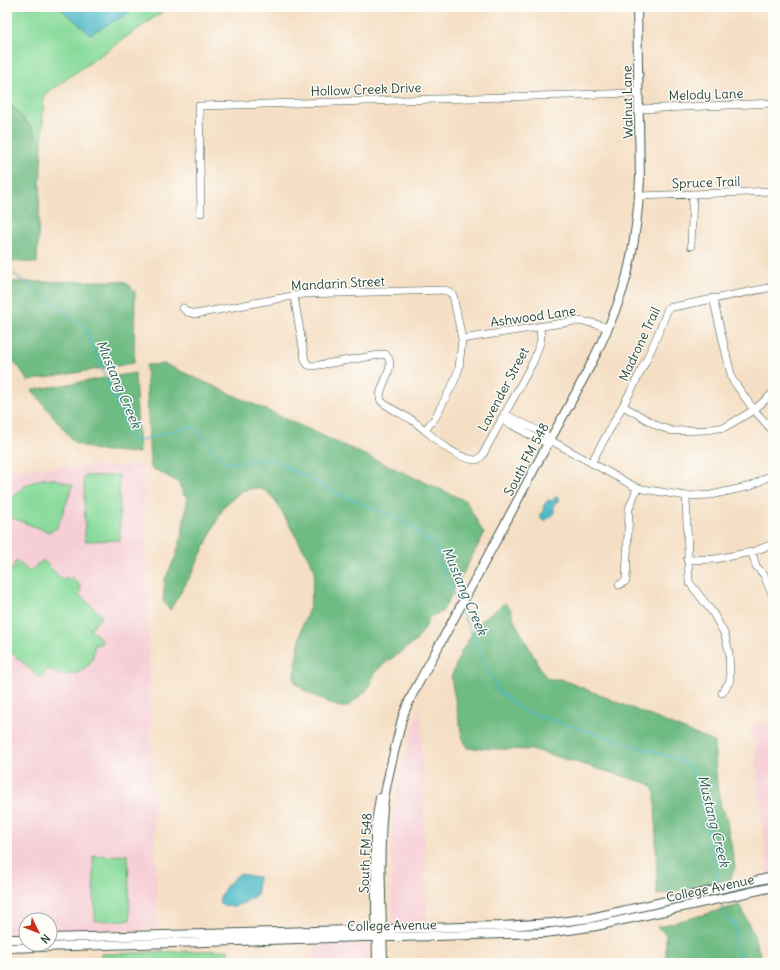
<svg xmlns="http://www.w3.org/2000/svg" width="780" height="970" font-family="Delius,sans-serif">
<rect width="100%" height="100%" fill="#fdfcf7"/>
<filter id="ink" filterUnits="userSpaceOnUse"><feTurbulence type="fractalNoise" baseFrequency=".025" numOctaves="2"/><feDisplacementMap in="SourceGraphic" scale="8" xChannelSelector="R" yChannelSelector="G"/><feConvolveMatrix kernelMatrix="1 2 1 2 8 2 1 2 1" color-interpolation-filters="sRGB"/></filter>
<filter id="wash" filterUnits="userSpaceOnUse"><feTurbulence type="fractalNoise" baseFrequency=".012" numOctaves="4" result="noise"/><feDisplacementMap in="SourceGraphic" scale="16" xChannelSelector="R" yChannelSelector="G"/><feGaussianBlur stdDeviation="0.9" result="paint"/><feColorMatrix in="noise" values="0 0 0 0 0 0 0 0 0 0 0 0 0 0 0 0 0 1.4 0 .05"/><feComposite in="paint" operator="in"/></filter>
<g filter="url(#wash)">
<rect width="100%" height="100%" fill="#f5dfc4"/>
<path fill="#f6cfd6" d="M 143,465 L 158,930 L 50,933 L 50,920 L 26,920 L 26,934 L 7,934 L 7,469 Z
M 421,710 L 427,924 L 393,925 L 391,873 L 392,823 L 399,777 L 417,715 Z
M 773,722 L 773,875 L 768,875 L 752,725 Z
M 314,944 L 369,944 L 368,963 L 314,963 Z"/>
<path fill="#89db9b" stroke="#548c68" d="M 7,7 L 169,7 L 44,95 L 42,145 L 32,128 L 7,101 Z
M 119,475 L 120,540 L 85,541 L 84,476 Z
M 43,479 L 55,479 L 73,485 L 57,528 L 49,532 L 7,516 C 7,496 26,482 43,479 Z
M 43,560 L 63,580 L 66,577 L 69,580 L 72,577 L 81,586 L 79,588 L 81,591 L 79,594 L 102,616 L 90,629 L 103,641 L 98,646 L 95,643 C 94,647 94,652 93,656 C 88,674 62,681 48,669 L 40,678 L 7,649 L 7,569 L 17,568 L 13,564 L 17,561 L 29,572 Z
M 128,855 L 130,920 L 95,921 L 93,856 Z
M 228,950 L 228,963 L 101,963 L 101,954 Z"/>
<path fill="#6ebb83" stroke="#467c5c" d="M 7,101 L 32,128 L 42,145 L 37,263 L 7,261 Z
M 115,281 L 126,282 L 135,291 L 134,363 L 27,381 L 21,370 L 7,356 L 7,282 Z
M 165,364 L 466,501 L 484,534 L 442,612 L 429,617 L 425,628 L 415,642 L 388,661 L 376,671 L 367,690 L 347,707 L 339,707 L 308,693 L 296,684 L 294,676 L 296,661 L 302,627 L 310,606 L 315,570 L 275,500 L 265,490 L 254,488 L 242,491 L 224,506 L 190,577 L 170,610 L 163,601 L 165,579 L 175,558 L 181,539 L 188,497 L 184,495 L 178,482 L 150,467 L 146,365 Z
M 135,373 L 139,453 L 96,450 L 75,443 L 32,390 Z
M 505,603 L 510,608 L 515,622 L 543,673 L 549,679 L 561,679 L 714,742 L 717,784 L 721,807 L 726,817 L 735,867 L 731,879 L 657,895 L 655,793 L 650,784 L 534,750 L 467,748 L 462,736 L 451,678 L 461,652 L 479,622 Z
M 740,905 L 754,936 L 763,963 L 666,963 L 666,934 L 657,927 Z"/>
<path fill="#4cb9c7" stroke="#367b7e" d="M 59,7 L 138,7 L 120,18 L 90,34 Z
M 555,497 L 557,497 L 559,500 L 554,504 L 554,514 L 546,520 L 542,520 L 539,515 L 543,511 L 544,505 L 548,500 L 553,501 Z
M 239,874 L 258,877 L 257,894 C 247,902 231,913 219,902 C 221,890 230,881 239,874 Z"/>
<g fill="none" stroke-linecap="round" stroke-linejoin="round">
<path stroke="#4cb9c7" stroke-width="1.5" d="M 7,269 L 84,327 L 133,442 L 193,426 L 227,464 L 271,459 L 335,492 L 405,522 L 435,546 L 447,579 L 458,604
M 461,611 L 498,691 L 523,711 L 680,760 C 687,765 692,770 696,779 L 720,887
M 722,900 L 724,916 L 735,924 L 735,947 L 746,963"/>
</g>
</g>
<g filter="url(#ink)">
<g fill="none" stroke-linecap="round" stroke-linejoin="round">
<g stroke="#3f554a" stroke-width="8">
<path id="minor" d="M 639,109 L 773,103
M 639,196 L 773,191
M 201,213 L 199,106 L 639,93
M 691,246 L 693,194
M 294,296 L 305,360 L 308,365 L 313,366 L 385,354 C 400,366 375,389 381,401 C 390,409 402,414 412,420 C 433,435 448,455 474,460 L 477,460 L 482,456 L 534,360 L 541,340 L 540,326
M 713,298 L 732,379 L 754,410 L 773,431
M 183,308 L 187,312 L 196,314 L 303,294 L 445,290 L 449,292 L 453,295 L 462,339 L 459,368 L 454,382 L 435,418 L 425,430
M 462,339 L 575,321 C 587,321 596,323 607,328
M 623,406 L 658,426 L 672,431 L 707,430 L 725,427 L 754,410 L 773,393
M 504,414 L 545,434 L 550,440 L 637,488 L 686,496 L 711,495 L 751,486 L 773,474
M 501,419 L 541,441 L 550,440
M 591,463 C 619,413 649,362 668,308 L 773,287
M 686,496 L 689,582 L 713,613 L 725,635 L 729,652 L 730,681 L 722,693
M 752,552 L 756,566 L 764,575 L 773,596
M 687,560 L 715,559 L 752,552 L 773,544
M 619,585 L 626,581 L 629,509 L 637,488"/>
</g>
<g stroke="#3f554a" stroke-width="10">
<path id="major" d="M 50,938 L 501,926 L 552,923 L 591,918 L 773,877
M 7,939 L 26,939
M 7,948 L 365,937 L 398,937 L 544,933 L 569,930 L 596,926 L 773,887
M 377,963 L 375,844 L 375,829 L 380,798
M 383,963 C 382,912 378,860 383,808 C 386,779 395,751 401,723 C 405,705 416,688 424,673 C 463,602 501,532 539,460 C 568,406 602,351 622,292 C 634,256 638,217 640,179 L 637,7"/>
</g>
<use href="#minor" stroke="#fff" stroke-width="7"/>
<use href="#major" stroke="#fff" stroke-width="8"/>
</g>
</g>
<g text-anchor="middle" stroke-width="3" stroke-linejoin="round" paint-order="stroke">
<g font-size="13" fill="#1f3d34" stroke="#fdfcf7">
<text transform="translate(366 89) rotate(-2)" y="5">Hollow Creek Drive</text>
<text transform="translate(706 94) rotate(-2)" y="5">Melody Lane</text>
<text transform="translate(627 102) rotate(-91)" y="5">Walnut Lane</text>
<text transform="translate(706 182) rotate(-2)" y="5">Spruce Trail</text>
<text transform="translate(338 283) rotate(-3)" y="5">Mandarin Street</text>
<text transform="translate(533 316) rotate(-8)" y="5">Ashwood Lane</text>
<text transform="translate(639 344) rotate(-65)" y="5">Madrone Trail</text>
<text transform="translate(503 389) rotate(-62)" y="5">Lavender Street</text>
<text transform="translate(526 459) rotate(-62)" y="5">South FM 548</text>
<text transform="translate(365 853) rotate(-88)" y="5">South FM 548</text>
<text transform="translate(710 888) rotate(-12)" y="5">College Avenue</text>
<text transform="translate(392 925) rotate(-1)" y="5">College Avenue</text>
</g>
<g font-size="14" font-style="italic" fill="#2c6260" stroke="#fdfcf7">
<text transform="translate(119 384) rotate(67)" y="5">Mustang Creek</text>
<text transform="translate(465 591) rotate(67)" y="5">Mustang Creek</text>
<text transform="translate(714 821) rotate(76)" y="5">Mustang Creek</text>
</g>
</g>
<rect width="780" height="970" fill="none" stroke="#fdfcf7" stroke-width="24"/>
<g transform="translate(38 932) rotate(133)"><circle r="19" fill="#fdfcf7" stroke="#a4b0a9"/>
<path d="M0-3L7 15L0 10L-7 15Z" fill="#c8321e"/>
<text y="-6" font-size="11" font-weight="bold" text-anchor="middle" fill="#1f3d34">N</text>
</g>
</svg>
